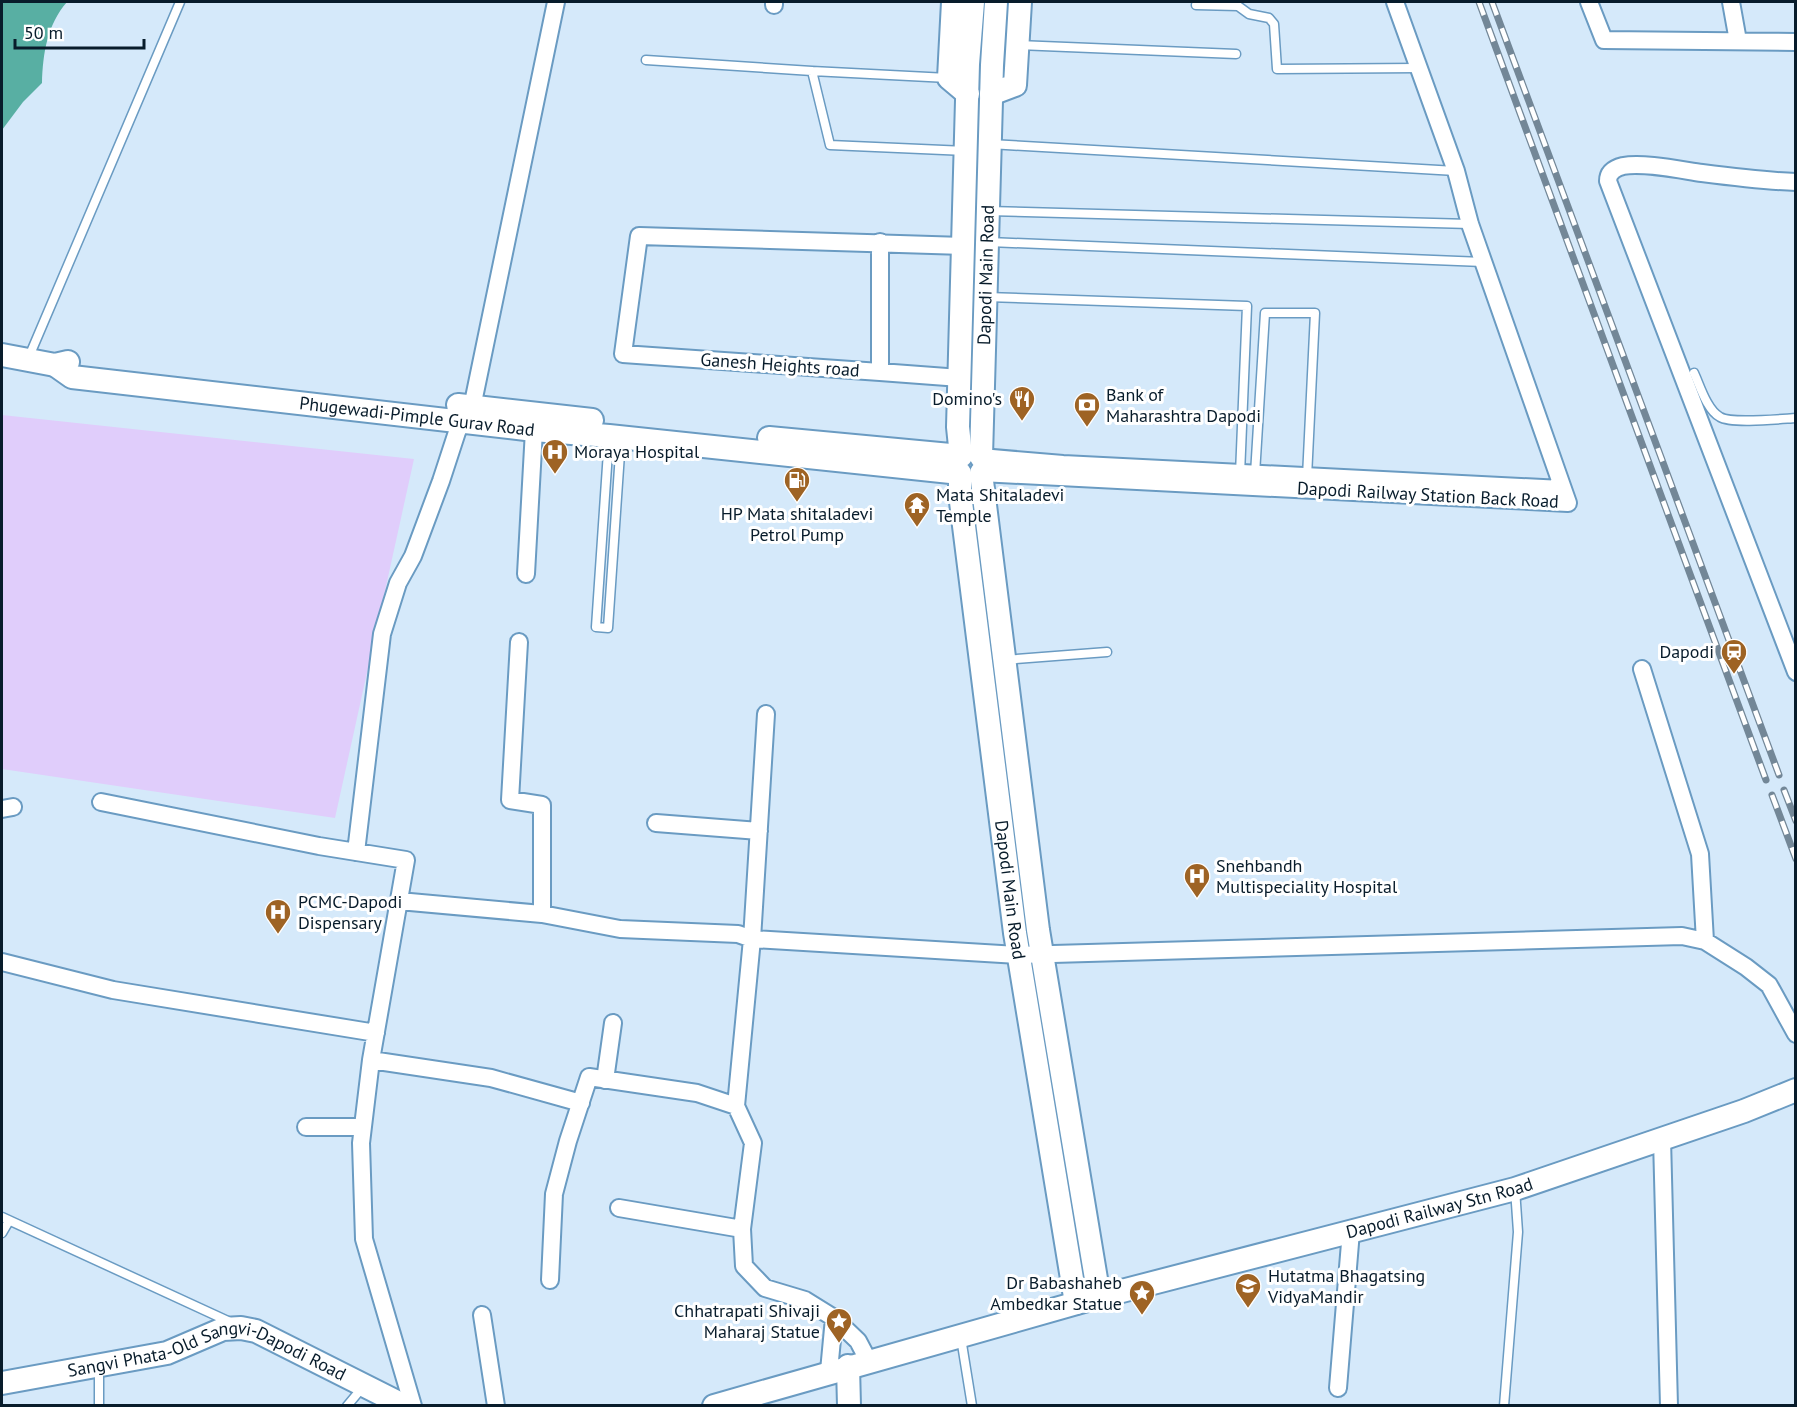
<svg xmlns="http://www.w3.org/2000/svg" width="1797" height="1407" font-family="'PT Sans',sans-serif">
<rect width="100%" height="100%" fill="#d5e9fa"/>
<path fill="#e0cdfb" d="M 2,415 L 414,459 L 335,818 L 2,769 Z"/>
<path fill="#58afa3" d="M 2,2 L 67,2 C 47,25 43,53 42,83 L 23,102 L 2,130 Z"/>
<g fill="none" stroke-linecap="round" stroke-linejoin="round">
<g stroke="#6a9bc2" stroke-width="11">
<path id="lane" d="M 1196,5 L 1238,6 L 1249,14 L 1269,18 L 1274,24 L 1277,69 L 1419,68
M 1018,45 L 1236,54
M 646,60 L 812,71 L 948,78
M 812,71 L 830,145 L 966,151
M 990,144 L 1456,171
M 988,211 L 1470,224
M 989,242 L 1483,262
M 986,297 L 1247,306 L 1240,474
M 28,359 L 180,2
M 1694,373 C 1700,386 1707,410 1720,417 C 1731,424 1780,419 1796,418
M 609,437 L 596,627 L 608,628 L 621,439
M 1255,474 L 1265,313 L 1315,313 L 1307,477
M 1004,660 L 1107,652
M 2,1217 L 230,1322
M 2,1233 L 9,1221
M 961,1338 L 972,1406
M 99,1406 L 99,1366
M 347,1406 L 362,1388
M 1504,1406 L 1518,1232 L 1515,1189"/>
</g>
<g stroke="#6a9bc2" stroke-width="20">
<path id="street" d="M 1589,2 L 1604,40 L 1796,42
M 1731,2 L 1738,41
M 774,5 L 774,2
M 1796,182 C 1764,181 1733,177 1702,173 C 1681,170 1643,162 1623,166 C 1615,168 1608,172 1608,181 L 1796,672
M 880,242 L 880,372 L 623,354 L 639,236 L 964,246
M 880,372 L 960,378
M 981,457 L 1063,464 L 1562,489
M 981,473 L 1568,503 L 1470,224 L 1456,171 L 1395,2
M 526,574 L 534,430
M 519,642 L 510,800 L 542,805 L 542,914
M 1642,669 L 1700,854 L 1705,941
M 766,714 L 752,939 L 736,1106 L 753,1143 L 742,1229 L 744,1266 L 765,1288 L 805,1300 L 834,1318 L 858,1341 L 868,1360
M 101,802 L 319,846 L 406,860 L 371,1060 L 361,1143 L 364,1239 L 413,1406
M 2,809 L 13,807
M 656,823 L 759,831
M 356,852 L 382,634 L 398,583 L 413,556 L 441,481 L 457,432 L 460,425 L 469,422 L 556,2
M 399,901 L 542,914 L 620,929 L 738,934 L 752,939 L 1018,955 L 1682,936 L 1705,941 L 1746,967 L 1769,985 L 1796,1034
M 2,962 L 113,990 L 376,1033
M 371,1060 L 491,1078 L 581,1103
M 605,1080 L 613,1023
M 306,1127 L 363,1127
M 1662,1139 L 1669,1406
M 619,1208 L 742,1229
M 550,1280 L 554,1194 L 568,1141 L 589,1077 L 697,1093 L 736,1106
M 482,1315 L 496,1406
M 829,1371 L 834,1318
M 1338,1388 L 1351,1231"/>
</g>
<g stroke="#6a9bc2" stroke-width="26">
<g id="secondary">
<path d="M 953,2 L 949,78 L 968,94"/>
<path d="M 991,94 L 1015,85 L 1020,2"/>
<path d="M 2,355 L 55,365 L 68,362"/>
<path id="s1" d="M 55,365 L 72,377 L 534,430 L 609,436 L 960,473 L 960,494 L 1015,933 L 1076,1303"/>
<path d="M 458,405 L 592,420"/>
<path d="M 769,438 L 961,456 L 958,427 L 968,64 L 973,2"/>
<path id="s2" d="M 981,457 L 992,65 L 996,2"/>
<path d="M 981,473 L 1038,930 L 1099,1297"/>
<path d="M 848,1366 L 849,1406"/>
<path id="s3" d="M 2,1383 L 167,1353 L 223,1329 L 241,1328 L 256,1331 L 405,1406"/>
<path id="s4" d="M 714,1406 L 1091,1299 L 1515,1189 L 1744,1111 L 1796,1090"/>
</g>
</g>
<use href="#lane" stroke="#fff" stroke-width="8"/>
<use href="#street" stroke="#fff" stroke-width="16"/>
<use href="#secondary" stroke="#fff" stroke-width="22"/>
<g stroke="#738797" stroke-width="7">
<path id="rail" d="M 1479,2 L 1766,780
M 1492,2 L 1779,775
M 1784,790 L 1796,821
M 1772,795 L 1796,859"/>
</g>
<use href="#rail" stroke="#fff" stroke-width="4.5" stroke-dasharray="14" stroke-linecap="butt"/>
</g>
<defs>
<g id="restaurant-pin" transform="scale(1.35)"><path d="M0 17L-7.5 6A9.5 9.5 0 1 1 7.5 6Z" fill="#9e6324" stroke="#fff"/><path d="M-5-6h1v4h1v-4h1v4h1v-4h1v5L-1.5 .5V6h-2V.5L-5-1ZM5-6V6H3V1.5H1.5Q1.5-4 5-6Z" fill="#fff"/></g>
<g id="bank-pin" transform="scale(1.35)"><path d="M0 17L-7.5 6A9.5 9.5 0 1 1 7.5 6Z" fill="#9e6324" stroke="#fff"/><path d="M-6-4H6V4H-6ZM0-2.3a2.3 2.3 0 1 0 0 4.6a2.3 2.3 0 1 0 0-4.6Z" fill="#fff"/></g>
<g id="hospital-pin" transform="scale(1.35)"><path d="M0 17L-7.5 6A9.5 9.5 0 1 1 7.5 6Z" fill="#9e6324" stroke="#fff"/><path d="M-5-5h3v3.5h4V-5h3V5h-3V1.5h-4V5h-3Z" fill="#fff"/></g>
<g id="fuel-pin" transform="scale(1.35)"><path d="M0 17L-7.5 6A9.5 9.5 0 1 1 7.5 6Z" fill="#9e6324" stroke="#fff"/><path d="M-5.5-6h7V0h2V4h1.3V-2.5L3-4.5l.8-.8L6-3V5H2.5V1h-1V6h-7ZM-4.2-4.7v3.2H.2V-4.7Z" fill="#fff"/></g>
<g id="temple-pin" transform="scale(1.35)"><path d="M0 17L-7.5 6A9.5 9.5 0 1 1 7.5 6Z" fill="#9e6324" stroke="#fff"/><path d="M0-6L5-2H3V0L6.5 2.5H4V6H1.5V3h-3V6H-4V2.5H-6.5L-3 0V-2H-5Z" fill="#fff"/></g>
<g id="station-pin" transform="scale(1.35)"><path d="M0 17L-7.5 6A9.5 9.5 0 1 1 7.5 6Z" fill="#9e6324" stroke="#fff"/><path d="M-3-6H3Q5-6 5-4V2Q5 4 3 4L4.5 6H3L1.5 4h-3L-3 6H-4.5L-3 4Q-5 4-5 2V-4Q-5-6-3-6ZM-3.5-4v3h7v-3ZM-3.5 1v1.5H-2V1ZM2 1v1.5H3.5V1Z" fill="#fff"/></g>
<g id="school-pin" transform="scale(1.35)"><path d="M0 17L-7.5 6A9.5 9.5 0 1 1 7.5 6Z" fill="#9e6324" stroke="#fff"/><path d="M0-5L7-2L0 1L-7-2ZM-4 1L0 2.5L4 1V4Q0 6-4 4Z" fill="#fff"/></g>
<g id="sight-pin" transform="scale(1.35)"><path d="M0 17L-7.5 6A9.5 9.5 0 1 1 7.5 6Z" fill="#9e6324" stroke="#fff"/><path d="M0-6L1.8-2.2L6-1.7L2.9 1.2L3.7 5.4L0 3.3L-3.7 5.4L-2.9 1.2L-6-1.7L-1.8-2.2Z" fill="#fff"/></g>
</defs>
<g fill-rule="evenodd">
<use href="#restaurant-pin" x="1022" y="399"/>
<use href="#bank-pin" x="1087" y="405"/>
<use href="#hospital-pin" x="555" y="452"/>
<use href="#fuel-pin" x="797" y="480"/>
<use href="#temple-pin" x="917" y="505"/>
<use href="#station-pin" x="1734" y="652"/>
<use href="#hospital-pin" x="1197" y="876"/>
<use href="#hospital-pin" x="278" y="912"/>
<use href="#school-pin" x="1248" y="1286"/>
<use href="#sight-pin" x="1142" y="1293"/>
<use href="#sight-pin" x="839" y="1321"/>
</g>
<g text-anchor="middle" stroke-width="6" stroke-linejoin="round" paint-order="stroke">
<g font-size="18" fill="#081c2b" stroke="#fff">
<text dy="6" stroke="none"><textPath href="#s2" startOffset="182">Dapodi Main Road</textPath></text>
<text transform="translate(780 365) rotate(4)" y="6">Ganesh Heights road</text>
<text dy="6" stroke="none"><textPath href="#s1" startOffset="368">Phugewadi-Pimple Gurav Road</textPath></text>
<text transform="translate(1428 495) rotate(3)" y="6">Dapodi Railway Station Back Road</text>
<text dy="6" stroke="none"><textPath href="#s1" startOffset="1334">Dapodi Main Road</textPath></text>
<text dy="6" stroke="none"><textPath href="#s4" startOffset="752">Dapodi Railway Stn Road</textPath></text>
<text dy="6" stroke="none"><textPath href="#s3" startOffset="214">Sangvi Phata-Old Sangvi-Dapodi Road</textPath></text>
</g>
<g font-size="18" fill="#081c2b" stroke="#fff" text-anchor="start">
<text x="1106" y="401">Bank of<tspan x="1106" dy="21">Maharashtra Dapodi</tspan></text>
<text x="1002" y="405" text-anchor="end">Domino's</text>
<text x="574" y="458">Moraya Hospital</text>
<text x="936" y="501">Mata Shitaladevi<tspan x="936" dy="21">Temple</tspan></text>
<text x="797" y="520" text-anchor="middle">HP Mata shitaladevi<tspan x="797" dy="21">Petrol Pump</tspan></text>
<text x="1714" y="658" text-anchor="end">Dapodi</text>
<text x="1216" y="872">Snehbandh<tspan x="1216" dy="21">Multispeciality Hospital</tspan></text>
<text x="298" y="908">PCMC-Dapodi<tspan x="298" dy="21">Dispensary</tspan></text>
<text x="1268" y="1282">Hutatma Bhagatsing<tspan x="1268" dy="21">VidyaMandir</tspan></text>
<text x="1122" y="1289" text-anchor="end">Dr Babashaheb<tspan x="1122" dy="21">Ambedkar Statue</tspan></text>
<text x="820" y="1317" text-anchor="end">Chhatrapati Shivaji<tspan x="820" dy="21">Maharaj Statue</tspan></text>
</g>
</g>
<rect width="1797" height="1407" fill="none" stroke="#081c2b" stroke-width="6"/>
<path d="M15 39v9h129v-9" fill="none" stroke="#081c2b" stroke-width="3"/>
<text x="24" y="39" font-size="18" fill="#081c2b" stroke="#ffffff" stroke-width="4.5" paint-order="stroke">50 m</text>
</svg>
